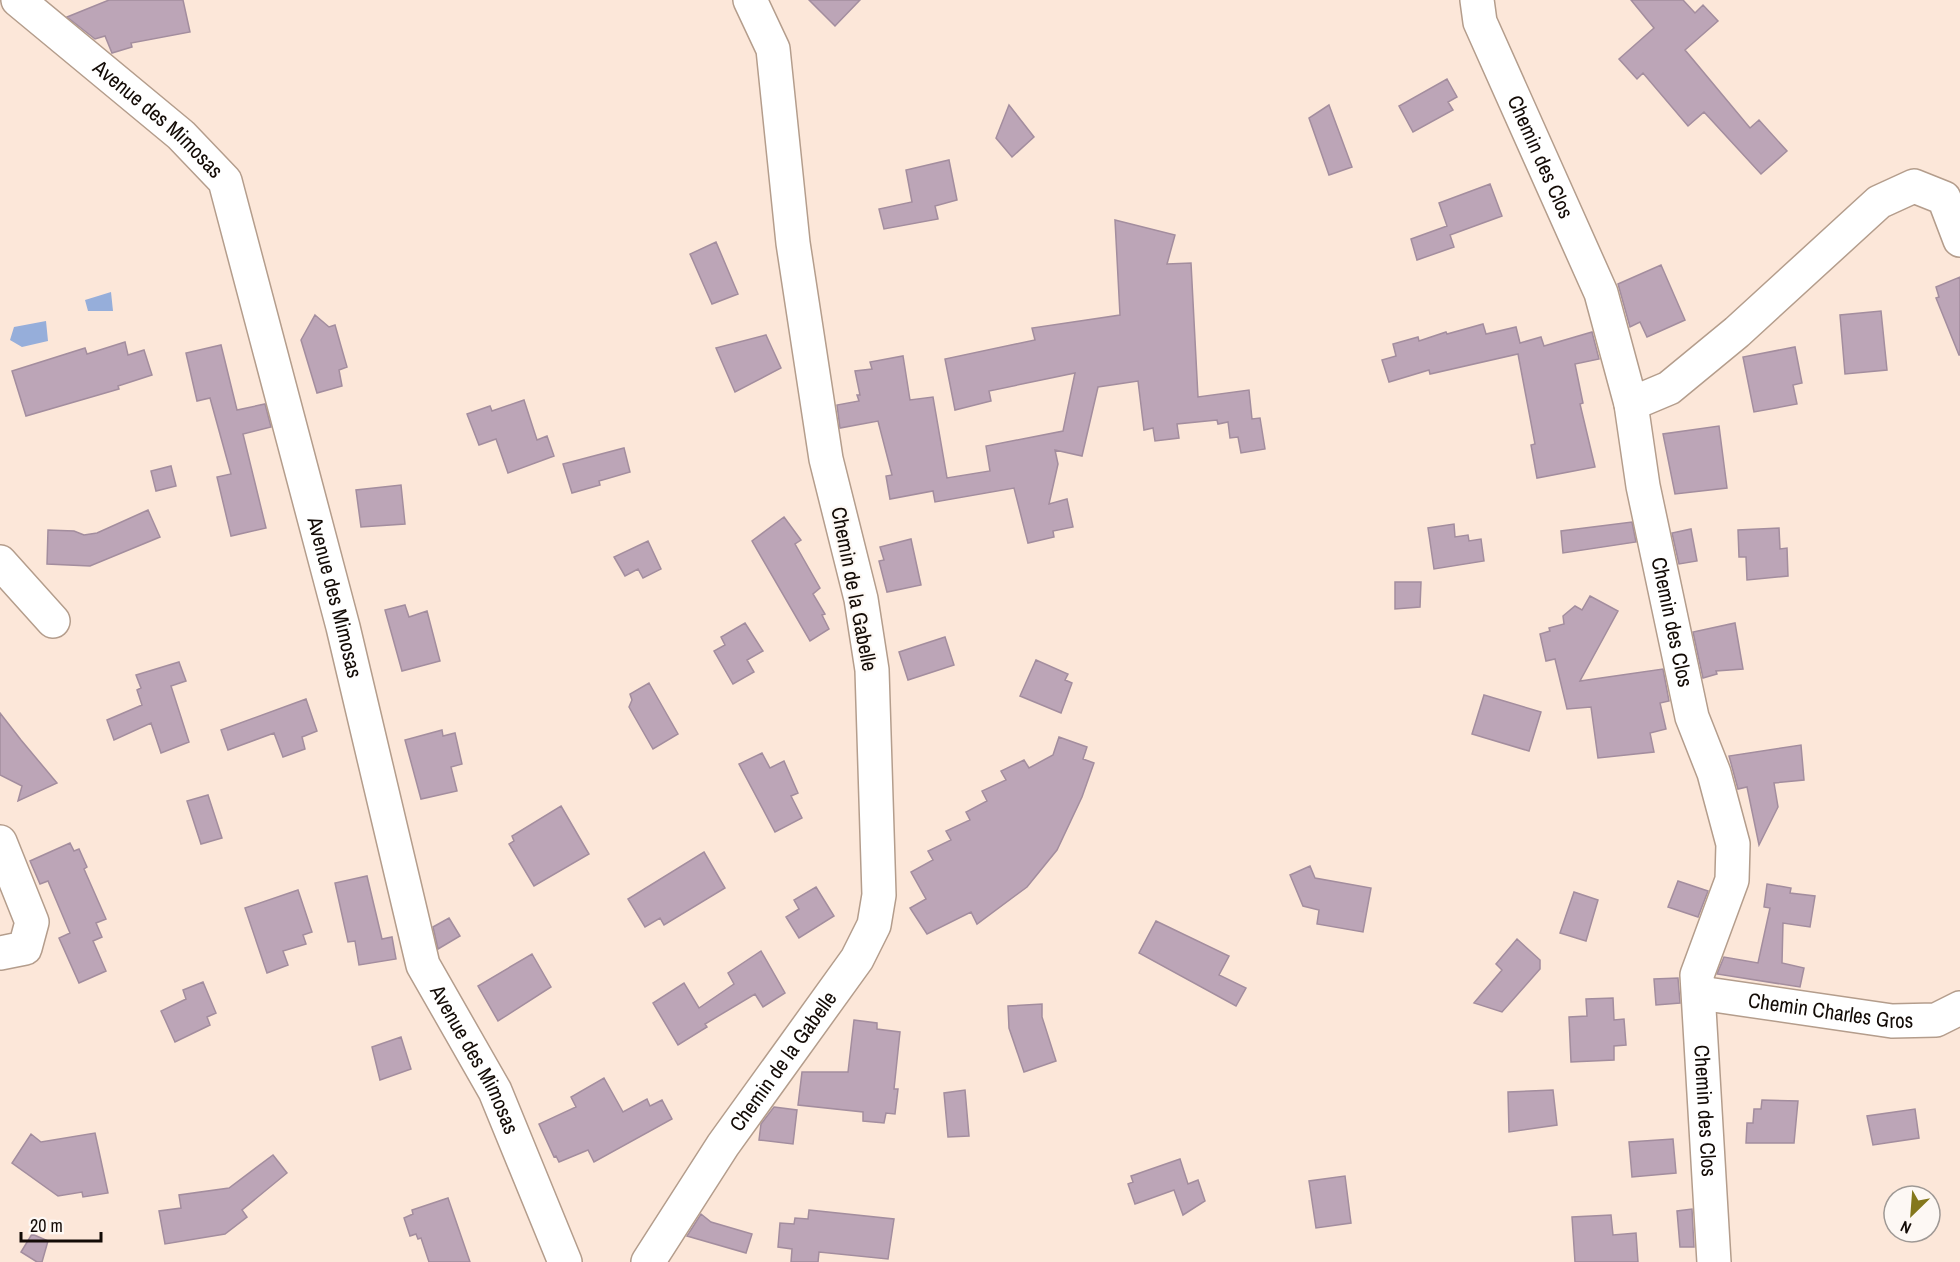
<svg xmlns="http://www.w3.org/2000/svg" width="1960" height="1262" font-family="'Archivo Narrow',sans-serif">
<rect width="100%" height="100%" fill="#fce7d9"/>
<path fill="#96aeda" d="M 111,292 L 113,311 L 88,311 L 85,300 Z
M 46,321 L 48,341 L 22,347 L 10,340 L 14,327 Z"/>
<path fill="#bca5b7" stroke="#a38d9e" stroke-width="1.5" d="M 109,0 L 183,0 L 190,32 L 131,43 L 132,47 L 112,53 L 105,36 L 95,39 L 67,17 Z
M 809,0 L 860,0 L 835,26 Z
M 1631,0 L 1683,0 L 1695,13 L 1703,5 L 1718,21 L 1685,50 L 1750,128 L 1759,120 L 1787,151 L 1761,174 L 1704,112 L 1688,126 L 1643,73 L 1637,79 L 1619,59 L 1654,28 Z
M 1447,79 L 1457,97 L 1448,102 L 1453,110 L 1413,132 L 1399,106 Z
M 1009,105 L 1034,137 L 1012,157 L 996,138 Z
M 1329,105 L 1352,167 L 1329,175 L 1309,118 Z
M 949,160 L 957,200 L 935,206 L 938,219 L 884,229 L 879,209 L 912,202 L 906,170 Z
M 1490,184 L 1502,216 L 1450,235 L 1454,247 L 1417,260 L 1411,239 L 1447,226 L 1439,203 Z
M 1115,220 L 1175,235 L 1167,264 L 1191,263 L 1198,397 L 1249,390 L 1252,419 L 1260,418 L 1265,449 L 1241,453 L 1238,437 L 1230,438 L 1228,422 L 1218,424 L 1217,420 L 1177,424 L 1179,438 L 1155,441 L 1153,428 L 1144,430 L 1138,381 L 1098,387 L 1082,456 L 1055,450 L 1058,464 L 1049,504 L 1067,499 L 1073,527 L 1053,531 L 1054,537 L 1028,543 L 1014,488 L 935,502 L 933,491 L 890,499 L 886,476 L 892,475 L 878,421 L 840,428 L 837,405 L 859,401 L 857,395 L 860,395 L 855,371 L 872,369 L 870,362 L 903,356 L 910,400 L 933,397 L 947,478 L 990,471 L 986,446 L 1063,431 L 1075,373 L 989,391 L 991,401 L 955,410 L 945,359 L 1035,340 L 1032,328 L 1120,315 Z
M 716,242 L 738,294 L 712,304 L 690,254 Z
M 1661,265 L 1685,320 L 1647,337 L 1640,322 L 1630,327 L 1618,284 Z
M 1960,277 L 1960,355 L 1959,355 L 1936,298 L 1939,297 L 1936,287 Z
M 1881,311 L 1887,370 L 1845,374 L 1840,315 Z
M 315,315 L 329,327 L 335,325 L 347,367 L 339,370 L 342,386 L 317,393 L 301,340 Z
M 1483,324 L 1486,334 L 1516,327 L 1520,343 L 1541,337 L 1544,346 L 1592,332 L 1599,359 L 1575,364 L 1583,403 L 1580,404 L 1595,467 L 1537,478 L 1531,445 L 1535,444 L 1518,354 L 1430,374 L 1429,370 L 1389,382 L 1382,360 L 1396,356 L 1393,344 L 1418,337 L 1419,341 L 1446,332 L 1447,334 Z
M 766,335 L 781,368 L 735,392 L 716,348 Z
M 125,342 L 128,355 L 144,350 L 152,375 L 118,386 L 119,389 L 26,416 L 12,371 L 85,348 L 87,354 Z
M 221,345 L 237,410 L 265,404 L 271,427 L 243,434 L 266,528 L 231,536 L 217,477 L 231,474 L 210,398 L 197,401 L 186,353 Z
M 1795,347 L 1802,383 L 1793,385 L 1797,404 L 1754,412 L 1743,357 Z
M 524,400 L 537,440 L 547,436 L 554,456 L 508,473 L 496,439 L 479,445 L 467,414 L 490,406 L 492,411 Z
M 1719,426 L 1727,488 L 1675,494 L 1663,434 Z
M 624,448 L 630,472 L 599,481 L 600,485 L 572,493 L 563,464 Z
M 171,466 L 176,486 L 156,491 L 151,471 Z
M 401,485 L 405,524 L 361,527 L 356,490 Z
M 148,510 L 160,537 L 90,566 L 47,564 L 48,530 L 74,531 L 84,535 L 97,533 Z
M 784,517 L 801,540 L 795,544 L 820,588 L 813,594 L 825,614 L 822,615 L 829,629 L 810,641 L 752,541 Z
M 1632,522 L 1636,542 L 1563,553 L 1561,531 Z
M 1454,524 L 1455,537 L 1468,535 L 1469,541 L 1481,539 L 1484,561 L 1434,569 L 1428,528 Z
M 1779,528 L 1780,549 L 1787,548 L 1788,576 L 1747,580 L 1746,557 L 1739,557 L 1738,530 Z
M 1691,529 L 1697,561 L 1679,564 L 1672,533 Z
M 911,539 L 921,585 L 887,592 L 879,561 L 884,560 L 880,547 Z
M 648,541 L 661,569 L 643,578 L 638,569 L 625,576 L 614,557 Z
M 1395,582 L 1421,582 L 1420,607 L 1395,609 Z
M 1590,596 L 1618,611 L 1580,681 L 1663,669 L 1669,701 L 1660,703 L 1666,729 L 1650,733 L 1654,752 L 1598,758 L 1591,707 L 1567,709 L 1555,659 L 1546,661 L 1540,634 L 1550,631 L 1549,628 L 1564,624 L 1563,616 L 1575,606 L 1582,610 Z
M 405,605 L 409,617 L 427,611 L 440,661 L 402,671 L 385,610 Z
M 745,623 L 763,651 L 747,660 L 754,672 L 733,684 L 714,651 L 725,645 L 721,637 Z
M 1735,623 L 1743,669 L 1716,671 L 1717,674 L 1703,678 L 1693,632 Z
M 945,637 L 954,665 L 908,680 L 899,652 Z
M 1036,660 L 1068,674 L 1065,680 L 1072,683 L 1061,713 L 1020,696 Z
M 179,662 L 186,681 L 171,686 L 189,742 L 161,753 L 151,723 L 114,740 L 107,720 L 142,705 L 137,690 L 141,688 L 136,675 Z
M 649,683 L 678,734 L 653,749 L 629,707 L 632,700 L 630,694 Z
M 1484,695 L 1541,712 L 1529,751 L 1472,734 Z
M 306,699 L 317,731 L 302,737 L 305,749 L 283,757 L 274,733 L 228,750 L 221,730 Z
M 0,713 L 21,740 L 57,783 L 18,801 L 22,786 L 0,775 Z
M 442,730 L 443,736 L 455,733 L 462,764 L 451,767 L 457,791 L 421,799 L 405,740 Z
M 1059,737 L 1087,747 L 1083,759 L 1094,763 L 1082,797 L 1057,850 L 1027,887 L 977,924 L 971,912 L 927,934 L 910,908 L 926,899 L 911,872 L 933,860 L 928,851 L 951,840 L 946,831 L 970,820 L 966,812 L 987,801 L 982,791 L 1006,780 L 1001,771 L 1024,760 L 1029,768 L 1053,755 Z
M 1801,745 L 1804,780 L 1774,783 L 1778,807 L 1759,845 L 1747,787 L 1738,789 L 1729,756 Z
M 762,753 L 770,768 L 784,761 L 798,793 L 791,796 L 802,818 L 775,832 L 739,764 Z
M 208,795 L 222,838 L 201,844 L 187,801 Z
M 561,806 L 589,854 L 534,886 L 509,844 L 514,841 L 512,836 Z
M 70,843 L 74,851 L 79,849 L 87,867 L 84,869 L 106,919 L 96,923 L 102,937 L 93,941 L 106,971 L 79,983 L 59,938 L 70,933 L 48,881 L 40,884 L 30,861 Z
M 704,852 L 725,888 L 664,925 L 660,918 L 645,927 L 628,899 Z
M 1310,866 L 1315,878 L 1371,888 L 1363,932 L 1317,924 L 1319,910 L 1303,906 L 1290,875 Z
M 367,876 L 382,939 L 392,937 L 396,959 L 359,965 L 355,941 L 348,942 L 335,883 Z
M 1678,881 L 1708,891 L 1698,917 L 1668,907 Z
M 1767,884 L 1791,888 L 1790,893 L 1815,896 L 1810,927 L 1783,923 L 1782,963 L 1804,968 L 1800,987 L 1717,974 L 1724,957 L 1758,963 L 1770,908 L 1764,907 Z
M 816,887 L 834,916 L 799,938 L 786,917 L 799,909 L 794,900 Z
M 298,890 L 312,932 L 303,935 L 306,944 L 283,951 L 288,965 L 267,973 L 245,908 Z
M 1574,892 L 1598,900 L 1586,941 L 1560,933 Z
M 449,918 L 460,936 L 438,949 L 433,927 Z
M 1156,921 L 1229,956 L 1219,975 L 1246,988 L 1236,1006 L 1139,953 Z
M 1517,939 L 1540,960 L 1540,969 L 1502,1012 L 1474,1003 L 1502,970 L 1496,964 Z
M 761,951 L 785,993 L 763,1007 L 755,994 L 705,1024 L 707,1027 L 678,1045 L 653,1003 L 684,983 L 699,1008 L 734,984 L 728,973 Z
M 532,954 L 551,987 L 498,1021 L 478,986 Z
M 1678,978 L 1680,1003 L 1656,1005 L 1654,979 Z
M 203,982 L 216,1013 L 207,1017 L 210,1025 L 175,1042 L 161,1011 L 186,999 L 183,990 Z
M 1613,998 L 1614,1020 L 1624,1019 L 1626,1045 L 1614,1046 L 1614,1060 L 1571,1062 L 1569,1017 L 1587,1016 L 1586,999 Z
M 1042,1004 L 1042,1017 L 1056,1061 L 1024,1072 L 1009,1028 L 1008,1006 Z
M 854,1020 L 877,1023 L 877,1029 L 900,1032 L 894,1089 L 898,1089 L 895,1114 L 886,1113 L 884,1123 L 863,1121 L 863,1112 L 798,1105 L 802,1072 L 848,1072 Z
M 401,1037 L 411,1069 L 380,1080 L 372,1047 Z
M 604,1078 L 623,1112 L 647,1099 L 650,1106 L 662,1100 L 672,1119 L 594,1162 L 588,1150 L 559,1162 L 556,1156 L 554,1157 L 539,1124 L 576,1107 L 571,1097 Z
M 965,1090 L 969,1136 L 948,1137 L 944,1093 Z
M 1553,1090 L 1557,1125 L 1509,1132 L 1508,1092 Z
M 1762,1100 L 1798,1101 L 1794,1143 L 1746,1143 L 1747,1123 L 1753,1123 L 1754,1109 L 1761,1109 Z
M 774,1107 L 797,1110 L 793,1144 L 759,1140 L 761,1124 Z
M 1915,1109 L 1919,1138 L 1873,1145 L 1867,1116 Z
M 95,1133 L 108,1193 L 83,1197 L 82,1192 L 58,1196 L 12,1163 L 31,1134 L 41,1142 Z
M 1673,1139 L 1676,1173 L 1632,1177 L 1629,1142 Z
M 273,1155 L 287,1173 L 242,1210 L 247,1217 L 225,1234 L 165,1244 L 159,1211 L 181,1208 L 179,1195 L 229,1188 Z
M 1180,1159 L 1188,1184 L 1198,1180 L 1205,1201 L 1183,1215 L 1174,1190 L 1135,1204 L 1128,1184 L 1133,1182 L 1131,1176 Z
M 1345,1176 L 1351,1223 L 1316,1228 L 1309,1181 Z
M 448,1198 L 470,1262 L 429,1262 L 421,1238 L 418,1239 L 416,1234 L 410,1236 L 404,1218 L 413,1214 L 412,1210 Z
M 1692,1209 L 1694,1247 L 1680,1247 L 1677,1211 Z
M 809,1210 L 894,1219 L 888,1259 L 819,1252 L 818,1262 L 791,1262 L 792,1249 L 778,1247 L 780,1223 L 794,1224 L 795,1218 L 808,1219 Z
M 701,1214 L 711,1222 L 752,1234 L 746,1253 L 687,1236 Z
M 1611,1215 L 1613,1235 L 1636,1233 L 1638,1262 L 1575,1262 L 1572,1217 Z
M 32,1234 L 48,1241 L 42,1262 L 37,1262 L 21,1252 Z"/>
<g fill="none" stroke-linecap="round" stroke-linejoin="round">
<g stroke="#b49d8c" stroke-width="36">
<g id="minor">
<path id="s1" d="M 18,0 L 181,135 L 225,181 L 343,627 L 423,965 L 495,1091 L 565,1262"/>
<path id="s2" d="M 1477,0 L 1480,22 L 1601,293 L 1631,404 L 1643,486 L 1692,717 L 1714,773 L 1733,844 L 1732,880 L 1697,975 L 1714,1262"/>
<path d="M 1631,404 L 1669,388 L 1737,332 L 1879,202 L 1914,186 L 1944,198 L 1960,240"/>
<path d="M 0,562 L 53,621"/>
<path d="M 0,842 L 32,922 L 25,948 L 0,953"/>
<path id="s3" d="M 1700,993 L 1892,1021 L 1936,1020 L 1960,1008"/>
<path id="s4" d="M 648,1262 L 723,1145 L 857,959 L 874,925 L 879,895 L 872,670 L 861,599 L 826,459 L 793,243 L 773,49 L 750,0"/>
</g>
</g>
<use href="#minor" stroke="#fff" stroke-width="33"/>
</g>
<g text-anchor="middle" stroke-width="4.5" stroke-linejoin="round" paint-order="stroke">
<g font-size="21" fill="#130b06" stroke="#fdf8f4">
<text dy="7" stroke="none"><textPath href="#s1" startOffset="184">Avenue des Mimosas</textPath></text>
<text dy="7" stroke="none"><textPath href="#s2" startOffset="170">Chemin des Clos</textPath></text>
<text transform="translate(854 589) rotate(79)" y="7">Chemin de la Gabelle</text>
<text dy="7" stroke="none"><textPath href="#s1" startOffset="706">Avenue des Mimosas</textPath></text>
<text dy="7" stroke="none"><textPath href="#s2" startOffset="656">Chemin des Clos</textPath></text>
<text dy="7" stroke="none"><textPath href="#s3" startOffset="132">Chemin Charles Gros</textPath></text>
<text dy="7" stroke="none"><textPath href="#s1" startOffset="1192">Avenue des Mimosas</textPath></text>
<text dy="7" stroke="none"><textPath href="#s4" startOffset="242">Chemin de la Gabelle</textPath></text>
<text dy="7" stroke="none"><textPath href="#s2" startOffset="1160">Chemin des Clos</textPath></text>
</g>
</g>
<g transform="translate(1912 1214) rotate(205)"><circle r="28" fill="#fdf8f4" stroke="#9f9995" stroke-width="1.5"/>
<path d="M0-4.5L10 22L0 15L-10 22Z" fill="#84771b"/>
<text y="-9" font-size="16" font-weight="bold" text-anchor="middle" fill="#130b06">N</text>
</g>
<path d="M21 1232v9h80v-9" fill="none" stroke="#130b06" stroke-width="3"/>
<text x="30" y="1232" font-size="18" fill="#130b06" stroke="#fdf8f4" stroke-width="4.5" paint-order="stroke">20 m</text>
</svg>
